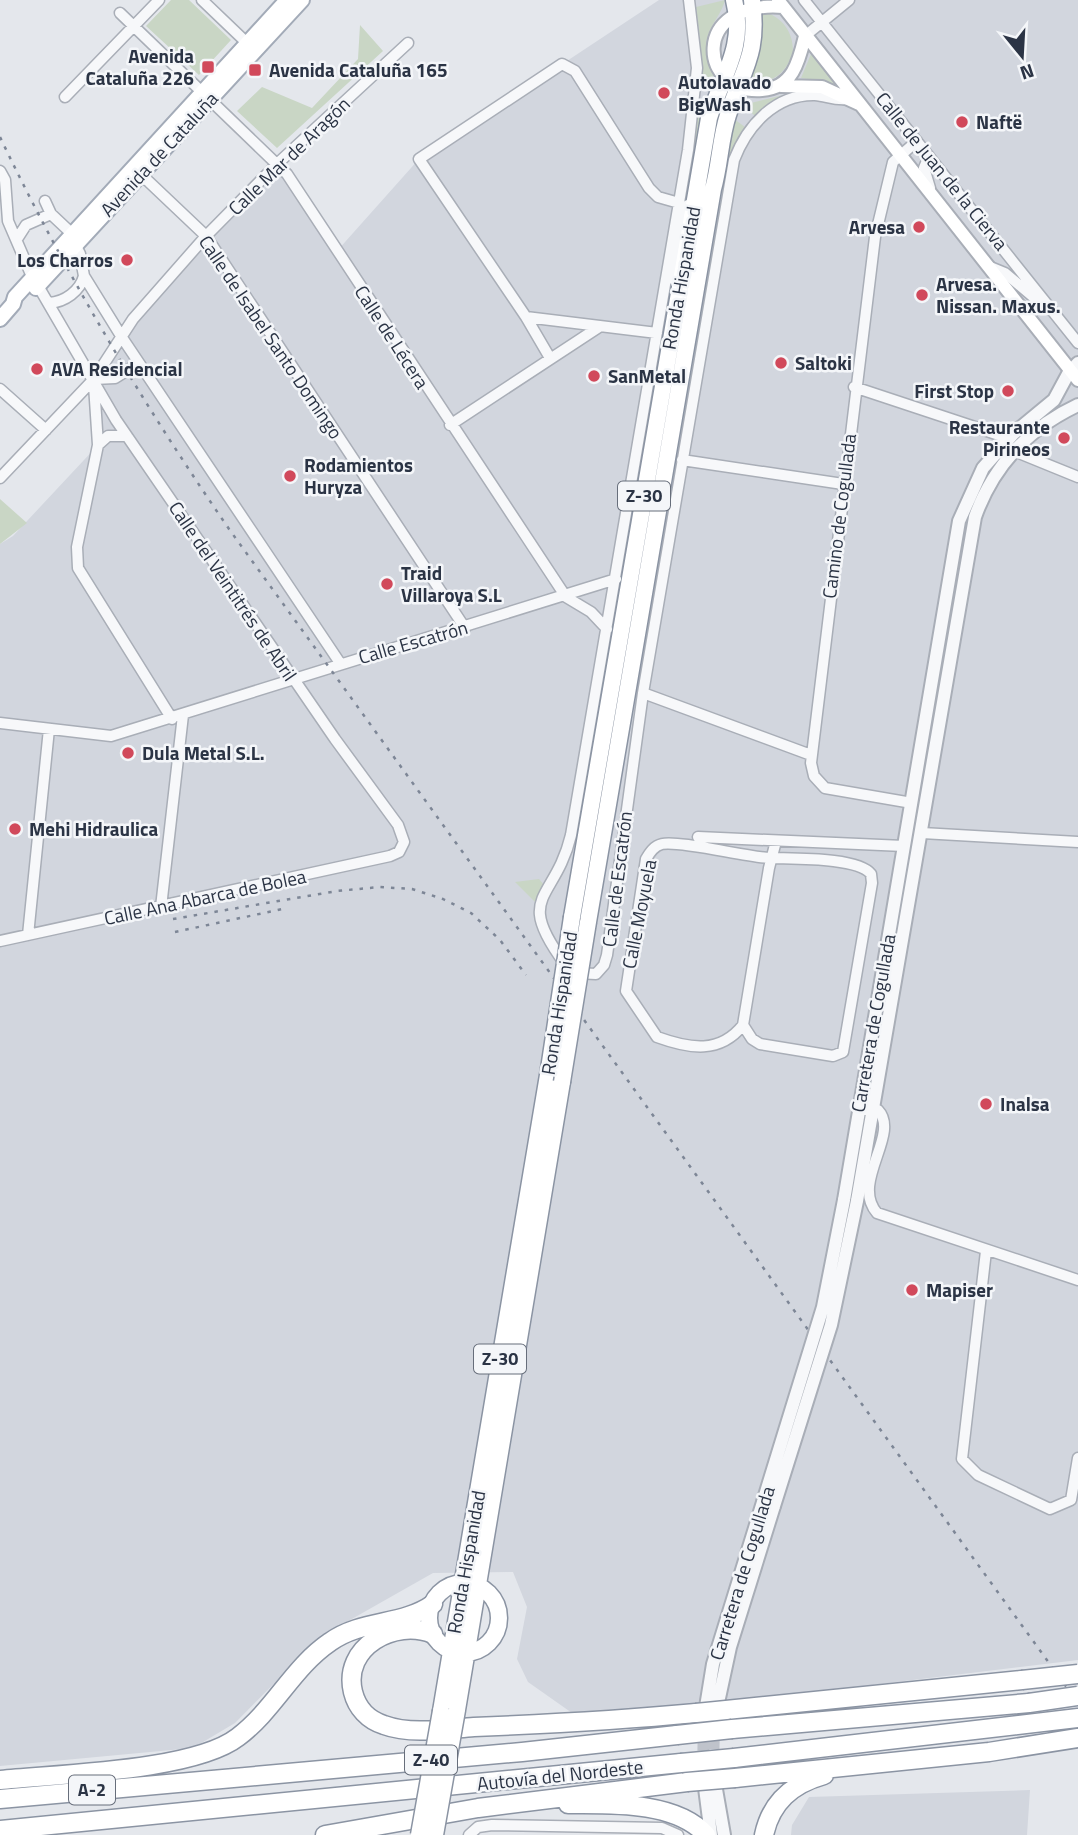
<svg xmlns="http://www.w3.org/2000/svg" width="1078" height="1835" font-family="'Titillium Web',sans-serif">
<rect width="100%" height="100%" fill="#e4e7ec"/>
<path fill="#d2d6de" d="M 659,0 L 1078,0 L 1078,1660 L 582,1720 L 528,1682 L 517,1659 L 527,1607 L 513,1572 L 433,1573 L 320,1637 L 235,1723 L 193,1748 L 0,1766 L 0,544 L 13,536 L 98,445 L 94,379 L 123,339 L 206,236 L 277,164 L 337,251 L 419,159 Z
M 1030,1790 L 1027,1835 L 791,1835 L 792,1825 L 809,1797 Z"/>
<path fill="#c9d6c5" d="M 171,0 L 189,0 L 231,40 L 199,75 L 146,26 Z
M 725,0 C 721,17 706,28 706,47 C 706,63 718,76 714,92 L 701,87 L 700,39 L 696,7 Z
M 765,12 C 783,18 793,32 793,51 C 788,71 775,82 755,83 L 751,80 L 761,43 L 761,13 Z
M 360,25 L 383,51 L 277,148 L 237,111 L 262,87 L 312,108 L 358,59 Z
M 811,54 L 829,76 L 835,77 L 841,89 L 822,81 L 801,78 Z
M 804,90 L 777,100 L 755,116 L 743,105 Z
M 700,101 L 708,105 L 689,181 L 688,179 Z
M 734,119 L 745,127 L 732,151 L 724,184 Z
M 0,499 L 27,523 L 0,544 Z
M 539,879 L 545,886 L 536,903 L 515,882 Z"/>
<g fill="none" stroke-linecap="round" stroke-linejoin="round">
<path stroke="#bfc3cb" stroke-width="12" stroke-dasharray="12 6" stroke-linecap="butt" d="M 713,1767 L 714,1726
M 703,1769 L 704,1724"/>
<g stroke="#a9aeb7" stroke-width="13">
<path id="minor" d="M 202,0 L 247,43
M 804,0 L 1078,343
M 120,13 L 287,174 L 566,597 L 591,612 L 607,629
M 805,36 L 849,0
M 65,97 L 159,0
M 929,156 L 924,168 L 930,188
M 0,171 L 5,180 L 8,221 L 30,272 L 116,420 L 335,739 L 398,825 L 404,842 L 399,852 L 390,856 L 0,941
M 136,175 L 148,181 L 206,236 L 465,628
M 45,201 L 51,214 L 68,230 L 80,254 L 84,276 L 123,339 L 340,663
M 17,239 L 26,225 L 51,214
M 988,266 L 1005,273 L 1044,306
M 673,279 L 688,205
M 49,303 C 65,302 80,291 84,276
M 526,317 L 657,333
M 550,358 L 526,317 L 419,159 L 562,64 L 575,71 L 649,188 L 658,197 L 679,203
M 94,379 L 115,378 L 139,363
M 94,385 L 98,445 L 77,547 L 78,568 L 172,719
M 854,387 L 1008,438
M 0,389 L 46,430
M 450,425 L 599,327
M 98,445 L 108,436 L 127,436
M 1014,451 L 1078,477
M 682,460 L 843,484
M 0,478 L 94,379 L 133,319 L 206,236 L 277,164 L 408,43
M 643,693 L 811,755
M 0,723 L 111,736 L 616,579
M 912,803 L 825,788 L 814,776 L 811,763 L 875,237 L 893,162 L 917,141
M 922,833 L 1078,842
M 698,837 L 904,846
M 161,907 L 183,715
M 28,935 L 49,729
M 565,964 C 513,894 555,902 571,835 L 688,150 L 697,68 L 689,0
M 576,973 L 596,974 L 604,965 L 607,955 L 643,693 L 734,160 C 747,126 775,94 815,95 C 827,96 835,101 848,99
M 743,1025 L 752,1039 L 760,1044 L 833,1056 L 843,1052 L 872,883 L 871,874 C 858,857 792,859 770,858 C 746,857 679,840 662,844 C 654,846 650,852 646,859 L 626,991 L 657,1037 C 690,1049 720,1054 743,1025 L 769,868 L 776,841
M 858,1110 L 878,1110 C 901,1134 850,1182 877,1213 L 1078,1280
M 986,1251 L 962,1459 L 978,1475 L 1050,1509 L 1071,1500 L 1078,1458
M 469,1835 L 478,1827 L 492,1825 L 662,1828 L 678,1835"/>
</g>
<g stroke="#a9aeb7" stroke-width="16">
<path id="tertiary" d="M 844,1200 L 959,521 L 983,468 L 1014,433 L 1054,400 L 1068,374 L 1078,363
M 857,1201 L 975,517 C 993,466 1029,428 1078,405
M 716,1712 L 730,1647 L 774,1506
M 705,1713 L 713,1664 L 763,1502
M 714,1778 L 724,1835
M 704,1780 L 711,1835"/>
</g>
<g stroke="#a9aeb7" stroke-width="16">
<path id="secondary" d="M 778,0 L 1078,380
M 783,7 C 688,0 700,95 762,90 C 793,88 799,61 805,36
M 781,86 L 822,87 L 859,104"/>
</g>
<g stroke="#a3abb8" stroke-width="18">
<path id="primary" d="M 36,288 L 302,0
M 0,319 L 13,304 L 15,297 L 287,0"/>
</g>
<g stroke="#8b94a3" stroke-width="19">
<path id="trunk" d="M 572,917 L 709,118 C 722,76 746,46 734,0
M 588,922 L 713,189 C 720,165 720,139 728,115 C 743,68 759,55 752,0
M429 1618a35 35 0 1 1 70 0a35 35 0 1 1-70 0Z
M 457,1710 L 562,1082
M 441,1711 L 549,1069"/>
</g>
<g stroke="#8b94a3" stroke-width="21">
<path id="motorway" d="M 433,1634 C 395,1618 342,1647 353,1692 C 357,1708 368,1720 384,1725 C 411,1735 446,1729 474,1727 C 548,1724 622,1720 696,1713
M 726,1710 L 1022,1680
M 732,1729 L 1029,1703
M 734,1758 L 1078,1718
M 735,1778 L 989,1752 L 1078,1738
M 0,1780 C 59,1774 194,1771 238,1737 C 274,1710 293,1667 330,1642 C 362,1619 402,1626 433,1604
M 0,1799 L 522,1752 L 677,1735
M 568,1804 C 610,1804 676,1801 706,1835
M 0,1830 L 681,1763
M 325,1835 L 478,1808 L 687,1782
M 764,1835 C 771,1802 792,1784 824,1775"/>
</g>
<use href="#minor" stroke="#f7f8fa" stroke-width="10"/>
<use href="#tertiary" stroke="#f7f8fa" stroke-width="12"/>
<use href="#secondary" stroke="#fff" stroke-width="12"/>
<use href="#primary" stroke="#fff" stroke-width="14"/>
<use href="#trunk" stroke="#fff" stroke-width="16"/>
<use href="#motorway" stroke="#fff" stroke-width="18"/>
<path stroke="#7d8696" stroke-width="2.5" stroke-dasharray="3.5 7" stroke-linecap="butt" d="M 0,137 C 66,275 143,404 229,529 L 1078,1703
M 173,919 L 337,891 L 380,887 L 412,889 L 443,899 L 471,913 L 500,940 L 526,975
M 175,932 L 287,908"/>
<g stroke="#a9aeb7" stroke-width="16" stroke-linecap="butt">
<path id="tertiary-bridge" d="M 763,1502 L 823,1307 L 844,1200
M 774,1506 L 831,1325 L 857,1201"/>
</g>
<g stroke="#8b94a3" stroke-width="19" stroke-linecap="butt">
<path id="trunk-bridge" d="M 549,1069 L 572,917
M 562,1082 L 588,922
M 419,1835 L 441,1711
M 435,1835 L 457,1710"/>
</g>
<g stroke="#8b94a3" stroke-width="21" stroke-linecap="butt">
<path id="motorway-bridge" d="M 1022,1680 L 1078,1674
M 1029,1703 L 1078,1696
M 696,1713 L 726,1710
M 677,1735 L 732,1729
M 681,1763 L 734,1758
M 687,1782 L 735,1778"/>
</g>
<use href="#tertiary-bridge" stroke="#f7f8fa" stroke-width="12"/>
<use href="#trunk-bridge" stroke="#fff" stroke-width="16"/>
<use href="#motorway-bridge" stroke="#fff" stroke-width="18"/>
</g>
<g fill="#d1495b" stroke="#f4f6f9" stroke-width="2.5">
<rect x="201" y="60" width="14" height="14" rx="3.5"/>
<rect x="248" y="63" width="14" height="14" rx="3.5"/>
<circle cx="664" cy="93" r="7"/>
<circle cx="962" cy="122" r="7"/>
<circle cx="919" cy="227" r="7"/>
<circle cx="127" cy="260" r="7"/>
<circle cx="922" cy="295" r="7"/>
<circle cx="781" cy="363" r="7"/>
<circle cx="37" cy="369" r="7"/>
<circle cx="594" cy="376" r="7"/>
<circle cx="1008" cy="391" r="7"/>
<circle cx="1064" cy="438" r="7"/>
<circle cx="290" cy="476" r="7"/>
<circle cx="387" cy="584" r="7"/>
<circle cx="128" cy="753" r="7"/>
<circle cx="15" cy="829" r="7"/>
<circle cx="986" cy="1104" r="7"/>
<circle cx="912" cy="1290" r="7"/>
</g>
<g text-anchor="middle" stroke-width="5" stroke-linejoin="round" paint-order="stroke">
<g fill="#f4f6f9" stroke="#676e7b" stroke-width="2">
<rect x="618" y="481.5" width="52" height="29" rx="5"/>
<rect x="474" y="1344.5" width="52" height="29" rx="5"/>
<rect x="405" y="1745.5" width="52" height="29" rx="5"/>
<rect x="69" y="1775.5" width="46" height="29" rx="5"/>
</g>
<g font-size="18" font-weight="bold" fill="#2b3445">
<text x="644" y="502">Z-30</text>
<text x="500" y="1365">Z-30</text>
<text x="431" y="1766">Z-40</text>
<text x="92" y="1796">A-2</text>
</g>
<g font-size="19" font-weight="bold" fill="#2b3445" stroke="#f4f6f9" text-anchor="start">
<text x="194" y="63" text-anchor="end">Avenida<tspan x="194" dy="22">Cataluña 226</tspan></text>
<text x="269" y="77">Avenida Cataluña 165</text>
<text x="678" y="89">Autolavado<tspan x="678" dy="22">BigWash</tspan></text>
<text x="976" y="129">Naftë</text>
<text x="905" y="234" text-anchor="end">Arvesa</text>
<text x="113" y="267" text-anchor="end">Los Charros</text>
<text x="936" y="291">Arvesa.<tspan x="936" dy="22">Nissan. Maxus.</tspan></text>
<text x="795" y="370">Saltoki</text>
<text x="51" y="376">AVA Residencial</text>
<text x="608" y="383">SanMetal</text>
<text x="994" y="398" text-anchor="end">First Stop</text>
<text x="1050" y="434" text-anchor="end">Restaurante<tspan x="1050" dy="22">Pirineos</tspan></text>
<text x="304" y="472">Rodamientos<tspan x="304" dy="22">Huryza</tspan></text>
<text x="401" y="580">Traid<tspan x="401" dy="22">Villaroya S.L</tspan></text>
<text x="142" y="760">Dula Metal S.L.</text>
<text x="29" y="836">Mehi Hidraulica</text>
<text x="1000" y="1111">Inalsa</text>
<text x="926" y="1297">Mapiser</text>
</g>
<g font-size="19" fill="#2b3445" stroke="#f4f6f9">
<text transform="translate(159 154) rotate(-47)" y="7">Avenida de Cataluña</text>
<text transform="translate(289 156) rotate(-44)" y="7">Calle Mar de Aragón</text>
<text transform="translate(942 171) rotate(51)" y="7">Calle de Juan de la Cierva</text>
<text transform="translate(681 278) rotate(-80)" y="7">Ronda Hispanidad</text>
<text transform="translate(271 337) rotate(56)" y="7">Calle de Isabel Santo Domingo</text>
<text transform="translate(392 337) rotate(57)" y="7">Calle de Lécera</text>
<text transform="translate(839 516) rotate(-83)" y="7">Camino de Cogullada</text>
<text transform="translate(233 591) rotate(56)" y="7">Calle del Veintitrés de Abril</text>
<text transform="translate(413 642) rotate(-16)" y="7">Calle Escatrón</text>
<text transform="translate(617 879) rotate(-83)" y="7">Calle de Escatrón</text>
<text transform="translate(205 897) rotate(-12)" y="7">Calle Ana Abarca de Bolea</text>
<text transform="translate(639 914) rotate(-79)" y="7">Calle Moyuela</text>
<text transform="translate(559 1003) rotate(-81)" y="7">Ronda Hispanidad</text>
<text transform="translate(873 1023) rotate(-80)" y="7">Carretera de Cogullada</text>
<text transform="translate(466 1562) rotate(-80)" y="7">Ronda Hispanidad</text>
<text transform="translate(742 1573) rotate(-73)" y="7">Carretera de Cogullada</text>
<text transform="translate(560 1775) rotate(-6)" y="7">Autovía del Nordeste</text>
</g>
</g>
<g transform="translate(1022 56) rotate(162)" stroke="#f4f6f9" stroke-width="5" paint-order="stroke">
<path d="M0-5L12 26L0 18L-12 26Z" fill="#2b3445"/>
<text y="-10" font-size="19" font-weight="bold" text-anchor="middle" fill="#2b3445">N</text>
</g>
</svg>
